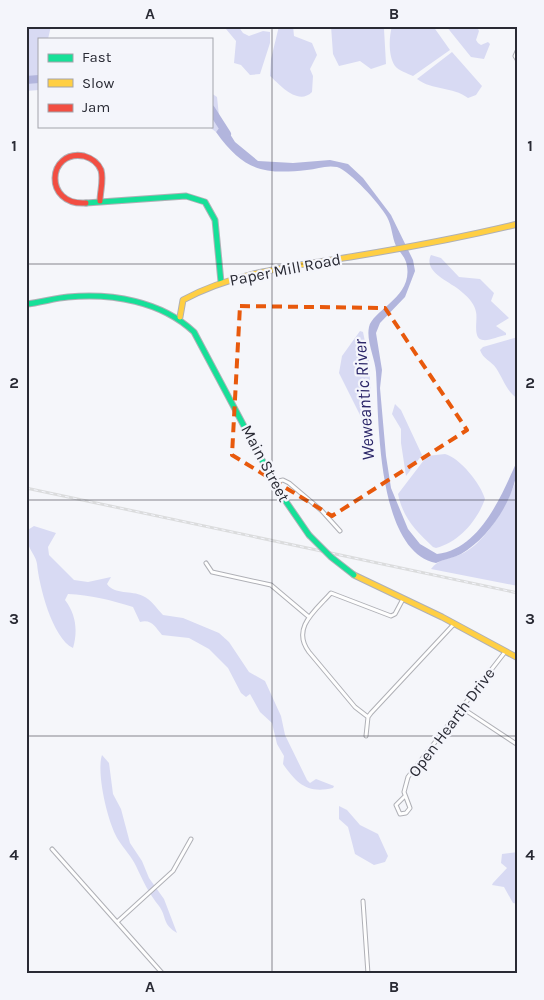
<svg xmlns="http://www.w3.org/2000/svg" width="544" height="1000" font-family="Karla,sans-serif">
<rect width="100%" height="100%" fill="#f5f6fa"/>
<path fill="#d8daf3" d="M 26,26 L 51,26 L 48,39 L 39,39 L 39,90 L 26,91 Z
M 229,26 L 238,26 L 243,33 L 249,36 L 263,31 L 270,32 L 270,43 L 260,74 L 250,75 L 241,65 L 234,63 L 236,41 L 226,29 Z
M 279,26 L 293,26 L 294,36 L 312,43 L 317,55 L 310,69 L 313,76 L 312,92 C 298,106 280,85 270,76 L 271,59 Z
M 331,26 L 378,26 L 384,29 L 386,64 L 371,69 L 360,61 L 339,66 L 333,54 Z
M 392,26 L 433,26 L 450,50 L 413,76 C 407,73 399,71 395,66 C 388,56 389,37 392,26 Z
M 446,26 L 477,27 L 479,31 L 476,40 L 478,43 L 481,45 L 488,42 L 490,44 L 484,59 L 471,57 Z
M 452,52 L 482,86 L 476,95 L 468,98 C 452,86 433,91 417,79 Z
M 211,93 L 217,97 L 219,116 L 223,123 L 216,132 L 208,126 L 211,126 Z
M 431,255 L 441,258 L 459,277 L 480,279 L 494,293 L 491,301 L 509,318 L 496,326 L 506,333 L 506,335 C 499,336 489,341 483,340 C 472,339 478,320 476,312 C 475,305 469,298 463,293 C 454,283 422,273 431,255 Z
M 360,331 L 363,332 L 369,361 L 372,419 L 363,421 L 339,373 L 342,356 Z
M 518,337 L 518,399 C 506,391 504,380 496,368 C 491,361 483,359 480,350 L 483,347 Z
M 395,404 L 401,410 L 422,455 L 406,476 L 401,443 L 401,429 L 392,414 Z
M 445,454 C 460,458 481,484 485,499 C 477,521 459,542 436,548 L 433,547 C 416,531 403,518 398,494 L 427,456 Z
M 518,475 L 518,586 L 431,569 C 438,559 449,559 459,555 C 486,545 509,501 518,475 Z
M 34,526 L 56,533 L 48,547 L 49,555 L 74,580 L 88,582 L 111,577 L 107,584 C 115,595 131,590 143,596 C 152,600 156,608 163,615 L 183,618 L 219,633 L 229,642 L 249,672 L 265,681 L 281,716 L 285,735 L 307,780 L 310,783 L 316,779 L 334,786 L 333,788 C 308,794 297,784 283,764 L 284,756 L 277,744 L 272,723 L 260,712 L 250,694 L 246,697 L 241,693 L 228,668 L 209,649 L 189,638 L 162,635 C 155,627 152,619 140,622 L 133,607 C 111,600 90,595 68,594 L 65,600 C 76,614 78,631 73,648 C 52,638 39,585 37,564 C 36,554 26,549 26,531 Z
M 102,755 L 109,763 L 113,794 L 121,809 L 130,843 L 142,861 L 149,878 L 164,899 L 177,933 C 162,924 167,917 159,906 C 148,892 143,881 136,866 C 132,857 124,849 119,841 C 108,825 96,773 102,755 Z
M 339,806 L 347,810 L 360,825 L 378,834 L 388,856 L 385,862 L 374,865 L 355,854 L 348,827 L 339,819 Z
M 518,852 L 518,904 L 513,903 L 504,887 L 492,885 L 493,883 L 507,868 L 501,863 L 502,854 Z"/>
<path fill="#b2b5dd" d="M 223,123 L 235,142 L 258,161 L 293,163 L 330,160 L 348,164 L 363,178 L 391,215 L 413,260 L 415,271 L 405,297 L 380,323 L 376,333 L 382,370 L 380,388 L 386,456 L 391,488 L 408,529 L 420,544 L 437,554 C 481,549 502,494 518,459 C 518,494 492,536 461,554 C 454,558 444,559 436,563 C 376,551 379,417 376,372 C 375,358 366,341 369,327 C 373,309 416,296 406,262 C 404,256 399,251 396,246 C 392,237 392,226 387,217 C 380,204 350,171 337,167 C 326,165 317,169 307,170 C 263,175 243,170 216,132 Z"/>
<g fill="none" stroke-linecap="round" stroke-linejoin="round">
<path stroke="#b2b5dd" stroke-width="8" d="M 26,80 L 39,79
M 211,109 L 227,134"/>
<g stroke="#afb0b6" stroke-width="5">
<path id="street" d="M 518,49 L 515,56 L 518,61
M 274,482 L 283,480 L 289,483 L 322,511 L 340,531
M 206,563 L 212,572 L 271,585 L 309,617
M 462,708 L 518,745
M 368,717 L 355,707 L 309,652 C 291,628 315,611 331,593 L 391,616 L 395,614 L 403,599
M 366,736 L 368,717 L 371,713 L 454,624
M 405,796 L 396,805 L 400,814 L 406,813 L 410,808 L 404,792 L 408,777 L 505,652
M 52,849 L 163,974
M 363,901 L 368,974
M 117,922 L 173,871 L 191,839"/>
</g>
<g stroke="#afb0b6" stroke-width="7">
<path id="fast" d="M 86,203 L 186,196 L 205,202 L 215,220 L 221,282
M 26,304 C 40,303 54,298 68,297 C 112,293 161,301 194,332 L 278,490 L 309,535"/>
</g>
<g stroke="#afb0b6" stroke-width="7">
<path id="slow" d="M 180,317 L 183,300 C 236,271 297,266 356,256 C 411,247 464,237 518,224
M 354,575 L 442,617 L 518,658"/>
</g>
<g stroke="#afb0b6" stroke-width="7">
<path id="jam" d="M 86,203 C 43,206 47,149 84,156 C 91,158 98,163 101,170 C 104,180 100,191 100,201"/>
</g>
<use href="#street" stroke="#fefefe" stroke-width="3"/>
<use href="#fast" stroke="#16e098" stroke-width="5"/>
<use href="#slow" stroke="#ffcf43" stroke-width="5"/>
<use href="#jam" stroke="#f24e42" stroke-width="5"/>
<g stroke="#dbdcdd" stroke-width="3">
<path id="rail" d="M 26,488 L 518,593"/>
</g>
<use href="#rail" stroke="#f4f5fb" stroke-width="1" stroke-dasharray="4" stroke-linecap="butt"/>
<g stroke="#afb0b6" stroke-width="7" stroke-linecap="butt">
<path id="fast-bridge" d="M 309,535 L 331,557 L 354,575"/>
</g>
<use href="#fast-bridge" stroke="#16e098" stroke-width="5"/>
</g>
<path fill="none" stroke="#e8590c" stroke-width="4" stroke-dasharray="10 6" stroke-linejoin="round" d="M 240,306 L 385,308 L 467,430 L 332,516 L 232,455 Z"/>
<path fill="none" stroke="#292a34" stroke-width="1" stroke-opacity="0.55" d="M 272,26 L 272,974M 26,264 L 518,264M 26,500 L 518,500M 26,736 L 518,736"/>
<g text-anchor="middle" stroke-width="4.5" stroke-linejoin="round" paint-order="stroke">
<g font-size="16" fill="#292a34" stroke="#f4f5fb">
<text transform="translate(285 269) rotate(-11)" y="6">Paper Mill Road</text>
<text transform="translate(266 463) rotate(62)" y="6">Main Street</text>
<text transform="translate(451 722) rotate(-53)" y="6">Open Hearth Drive</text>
</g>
<g font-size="18" font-style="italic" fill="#2c2769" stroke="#f4f5fb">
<text transform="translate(364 400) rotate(-94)" y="6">Weweantic River</text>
</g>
</g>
<rect width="544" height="1000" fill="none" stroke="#f4f5fb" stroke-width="55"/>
<rect x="38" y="38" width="175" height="90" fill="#f4f5fb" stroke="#a3a4ab"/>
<rect x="48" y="54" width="25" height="8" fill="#16e098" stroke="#a3a4ab"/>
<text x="82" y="62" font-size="15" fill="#292a34">Fast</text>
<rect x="48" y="79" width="25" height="8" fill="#ffcf43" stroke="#a3a4ab"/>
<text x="82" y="88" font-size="15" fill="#292a34">Slow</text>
<rect x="48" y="104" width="25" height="8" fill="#f24e42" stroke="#a3a4ab"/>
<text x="82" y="112" font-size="15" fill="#292a34">Jam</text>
<rect x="28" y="28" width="488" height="944" fill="none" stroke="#292a34" stroke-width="2"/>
<g font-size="16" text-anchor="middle" font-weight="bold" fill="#292a34">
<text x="150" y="19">A</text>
<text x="394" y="19">B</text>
<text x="14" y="151">1</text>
<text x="530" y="151">1</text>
<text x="14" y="388">2</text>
<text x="530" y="388">2</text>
<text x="14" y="624">3</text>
<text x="530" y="624">3</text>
<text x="14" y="860">4</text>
<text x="530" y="860">4</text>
<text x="150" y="992">A</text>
<text x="394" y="992">B</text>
</g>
</svg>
